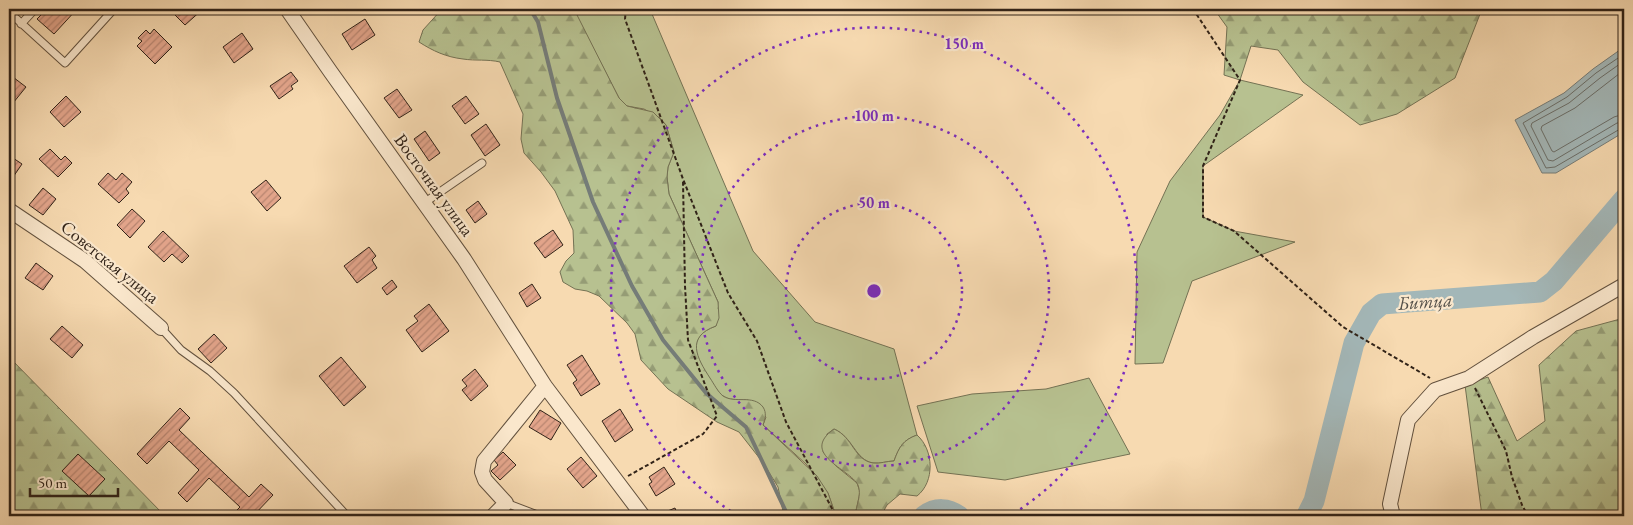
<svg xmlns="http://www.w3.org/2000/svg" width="1633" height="525" font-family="'EB Garamond',serif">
<defs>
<pattern id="forest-firs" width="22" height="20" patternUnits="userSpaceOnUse" patternTransform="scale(1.25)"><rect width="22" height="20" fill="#b7c190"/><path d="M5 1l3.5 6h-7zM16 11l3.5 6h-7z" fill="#959c75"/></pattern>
<pattern id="building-hatch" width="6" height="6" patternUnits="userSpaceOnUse" patternTransform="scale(1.25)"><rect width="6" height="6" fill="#e2a48a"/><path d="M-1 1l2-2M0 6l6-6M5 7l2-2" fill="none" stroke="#b88570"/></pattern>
</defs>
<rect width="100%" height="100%" fill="#f7dab1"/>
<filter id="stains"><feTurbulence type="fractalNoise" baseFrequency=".004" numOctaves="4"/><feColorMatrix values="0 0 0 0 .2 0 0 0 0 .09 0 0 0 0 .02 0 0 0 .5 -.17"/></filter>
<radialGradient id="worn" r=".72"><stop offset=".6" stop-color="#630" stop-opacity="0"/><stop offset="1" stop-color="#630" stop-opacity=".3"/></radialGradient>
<path fill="#b7c190" stroke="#747254" d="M 576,9 L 652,9 L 652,14 L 753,251 L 815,322 L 894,349 L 917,435 C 903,440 899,447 894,461 C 887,461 880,464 873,463 C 855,460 853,437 834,429 L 827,434 L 823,452 L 836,466 L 857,483 L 860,492 L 855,516 L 836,516 L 828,493 L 806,464 L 763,425 L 766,417 L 748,400 C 741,399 732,401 725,397 C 718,394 714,385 710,379 C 697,359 684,337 716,326 L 718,302 L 669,194 L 667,177 L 668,167 L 674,152 L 666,125 L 660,118 L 644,109 L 627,106 L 619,98 L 575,13 Z
M 1240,80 L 1303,95 L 1203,166 L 1203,217 L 1234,231 L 1295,242 L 1192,281 L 1163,363 L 1135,364 L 1137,252 L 1170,181 L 1220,115 Z
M 1089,378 L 1130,454 L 1005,480 L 938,472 L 917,406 L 972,394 L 1046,389 Z"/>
<path fill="url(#forest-firs)" stroke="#747254" d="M 442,9 L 576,9 L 576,13 L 619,98 L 627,106 L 653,112 L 666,125 L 674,152 L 668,167 L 667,177 L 669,194 L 718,302 L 719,318 L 716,326 C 685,337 697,358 710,378 C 714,384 718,392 723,396 C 735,404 753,394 763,407 C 767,413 765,419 763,425 L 817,476 L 828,493 L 836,516 L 784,516 L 778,487 L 764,464 L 739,432 L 717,422 L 668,389 L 641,360 L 635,334 L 627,323 L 599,296 L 587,291 L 575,289 L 563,282 L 560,272 L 566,261 L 574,253 L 573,230 L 555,191 L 541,172 L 524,153 L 521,139 L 523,114 L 500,62 C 487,59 476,61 463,59 C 446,57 433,51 419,42 L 423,30 Z
M 1214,9 L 1482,9 L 1455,78 L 1397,114 L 1360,125 L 1303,82 L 1278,50 L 1251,46 L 1240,80 L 1224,75 L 1227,27 Z
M 1624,318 L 1624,516 L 1482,516 L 1465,385 L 1488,377 L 1517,441 L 1545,421 L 1539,365 L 1576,331 Z
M 9,357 L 165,516 L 9,516 Z
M 834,429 C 853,437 854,460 873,463 C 880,464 887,461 894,461 C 899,447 903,440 917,435 C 934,450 935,482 917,496 L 900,494 L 887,505 L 881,516 L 855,516 C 856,506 862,495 858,485 C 850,469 799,454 834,429 Z"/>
<path fill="#a3b7b8" stroke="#757c78" d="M 1624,47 L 1624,132 L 1556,173 L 1542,173 L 1515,120 L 1564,93 L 1593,69 Z"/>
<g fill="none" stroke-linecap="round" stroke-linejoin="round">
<path stroke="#6a6d68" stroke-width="1" d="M 1624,54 L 1596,73 L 1567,97 L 1523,123 L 1546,168 L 1555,167 L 1620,129 L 1624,128
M 1624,61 L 1600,78 L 1569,103 L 1532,123 L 1531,126 L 1548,160 L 1553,161 L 1617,123 L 1624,122
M 1624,70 L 1575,108 L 1542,126 L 1541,129 L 1552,151 L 1554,152 L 1614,117 L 1624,114"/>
<path stroke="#757c78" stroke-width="4" d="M 530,9 L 538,22 L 557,98 L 593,202 L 632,286 L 663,340 L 706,393 L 746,427 L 788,516
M 9,514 L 11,516"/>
<path stroke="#a3b7b8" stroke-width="21" d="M 924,516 C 936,507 948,508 959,516
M 1309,516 L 1308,513 L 1314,501 L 1354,343 L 1371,313 L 1382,304 L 1540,292 L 1554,281 L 1624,199"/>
</g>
<path fill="url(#building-hatch)" stroke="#312318" d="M 47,9 L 77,9 L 54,34 L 37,19 Z
M 180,9 L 203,9 L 185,25 L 174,14 Z
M 365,19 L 375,35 L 352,50 L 342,34 Z
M 154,29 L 172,47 L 155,64 L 137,46 L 142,41 L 138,38 L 146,30 L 150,34 Z
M 242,33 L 253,49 L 234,63 L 223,47 Z
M 291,72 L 298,81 L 291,86 L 293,89 L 279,99 L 270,86 Z
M 9,74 L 26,87 L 9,108 Z
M 397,89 L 412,110 L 399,118 L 384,98 Z
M 66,96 L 81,112 L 64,127 L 50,112 Z
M 466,96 L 479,114 L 465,124 L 452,106 Z
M 486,124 L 500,145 L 485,156 L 471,135 Z
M 425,131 L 440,153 L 429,161 L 414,139 Z
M 50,149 L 61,160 L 65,156 L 72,163 L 58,177 L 39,159 Z
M 10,156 L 22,164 L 9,183 L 9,158 Z
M 108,173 L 116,180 L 122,173 L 132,182 L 126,189 L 129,193 L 119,203 L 98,184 Z
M 266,180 L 281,198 L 267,211 L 251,192 Z
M 43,188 L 56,199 L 43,215 L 29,205 Z
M 478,201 L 487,214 L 475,223 L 466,210 Z
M 132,209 L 145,221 L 130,238 L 117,225 Z
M 553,230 L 563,245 L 545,258 L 534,243 Z
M 163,231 L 189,256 L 182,263 L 172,254 L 164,262 L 148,247 Z
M 369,247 L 376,256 L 372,260 L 377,268 L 357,283 L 344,266 Z
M 36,263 L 53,276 L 43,290 L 25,278 Z
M 392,280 L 397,287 L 387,295 L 382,288 Z
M 532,284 L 541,298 L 527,307 L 519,293 Z
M 429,304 L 449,331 L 422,352 L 406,330 L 418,321 L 414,316 Z
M 62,326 L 83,345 L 72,358 L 50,339 Z
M 214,334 L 227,348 L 211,363 L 198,349 Z
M 582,355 L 600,384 L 581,396 L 573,383 L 577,380 L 567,365 Z
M 341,357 L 366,387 L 344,406 L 319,376 Z
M 475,369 L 488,386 L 471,401 L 462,390 L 467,386 L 462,380 Z
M 180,408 L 190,418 L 179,430 L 249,497 L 261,484 L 273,495 L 253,516 L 231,516 L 240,507 L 209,478 L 187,502 L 178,493 L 199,470 L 169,441 L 147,464 L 137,454 Z
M 620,409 L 633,430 L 615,442 L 602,421 Z
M 540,410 L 561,423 L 551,440 L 529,427 Z
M 503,452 L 516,465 L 500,480 L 491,471 L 498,465 L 494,460 Z
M 78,454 L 105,479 L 89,496 L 62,471 Z
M 581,457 L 597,476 L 583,488 L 567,469 Z
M 664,467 L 675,484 L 656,496 L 649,484 L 652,482 L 649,477 Z
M 675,508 L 678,516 L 659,516 L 658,515 Z"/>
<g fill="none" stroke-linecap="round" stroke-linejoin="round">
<g stroke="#62513e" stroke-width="9">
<path id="lane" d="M 9,12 L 65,63 L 113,10
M 21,24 L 35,9
M 424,203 L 482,163
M 161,328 L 181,350 L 210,371 L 234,393 L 347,516
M 506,503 L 540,516"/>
</g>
<g stroke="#62513e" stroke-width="16">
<path id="street" d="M 287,9 L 330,71 L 464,259 L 545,386 L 643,516
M 9,210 L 85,261 L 161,328
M 493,516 L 506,503 L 485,480 L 482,472 L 484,461 L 545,386
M 1393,516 L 1390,504 L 1408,420 L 1435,390 L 1469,378 L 1533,337 L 1624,285"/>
</g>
<path stroke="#312318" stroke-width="2" stroke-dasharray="4 2.5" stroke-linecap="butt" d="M 626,9 L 625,19 L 683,179 L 728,293 L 757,341 L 786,422 L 836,516
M 1193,9 L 1240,80 L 1203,166 L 1203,217 L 1234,231 L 1343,327 L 1430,378
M 1475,388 L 1506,451 L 1512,477 L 1522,505 L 1528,516
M 628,476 L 703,434 L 717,416 L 688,340 L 685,286 L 683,181"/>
<use href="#lane" stroke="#fae7cc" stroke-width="7"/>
<use href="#street" stroke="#fae7cc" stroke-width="14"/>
</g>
<g fill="none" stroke="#7b2cbf" stroke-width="2.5" stroke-dasharray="2.5 5">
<circle cx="874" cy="291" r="88"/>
<circle cx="874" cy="291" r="175"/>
<path d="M737 515A263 263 0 1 1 1011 515"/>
</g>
<g text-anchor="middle" stroke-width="4.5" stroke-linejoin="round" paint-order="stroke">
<g font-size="18" fill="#312318" stroke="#fae7cc">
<text transform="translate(434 185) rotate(54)" y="6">Восточная улица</text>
<text transform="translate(110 262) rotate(39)" y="6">Советская улица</text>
</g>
<g font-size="19" font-style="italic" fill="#534f48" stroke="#fae7cc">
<text transform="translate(1425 301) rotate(-4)" y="7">Битца</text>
</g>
</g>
<circle cx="874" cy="291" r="8" fill="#7b2cbf" stroke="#fae7cc" stroke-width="2.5"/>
<g font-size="15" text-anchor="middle" font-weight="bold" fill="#7b2cbf" stroke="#fae7cc" stroke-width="4.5" stroke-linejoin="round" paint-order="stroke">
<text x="964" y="49">150 m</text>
<text x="874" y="121">100 m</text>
<text x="874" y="208">50 m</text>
</g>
<rect width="1633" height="525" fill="none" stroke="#f7dab1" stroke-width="30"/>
<rect x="10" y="10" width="1613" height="505" fill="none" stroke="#312318" stroke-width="2.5"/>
<rect x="15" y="15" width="1603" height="495" fill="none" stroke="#312318"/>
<path d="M30 488v8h88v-8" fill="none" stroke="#312318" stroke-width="2.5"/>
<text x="38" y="488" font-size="15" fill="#312318" stroke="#fae7cc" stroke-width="4" paint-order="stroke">50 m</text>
<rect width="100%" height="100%" filter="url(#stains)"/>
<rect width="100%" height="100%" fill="url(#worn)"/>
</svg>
